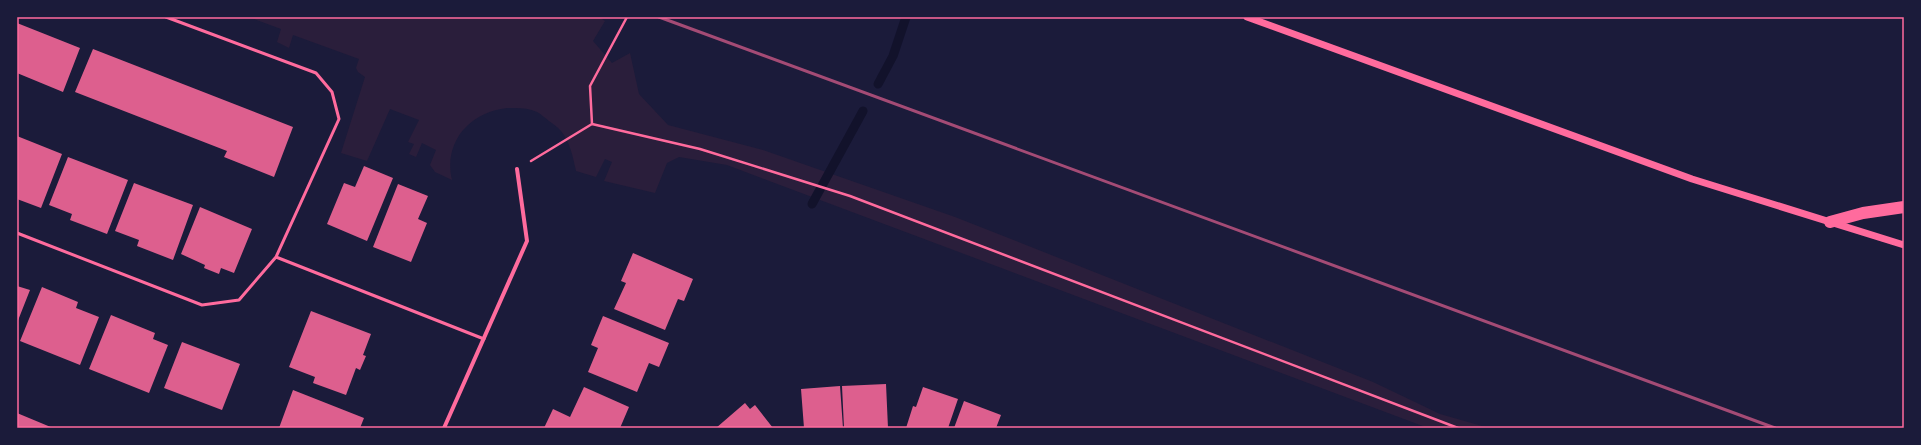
<svg xmlns="http://www.w3.org/2000/svg" width="1921" height="445" font-family="'Titillium Web',sans-serif">
<rect width="100%" height="100%" fill="#1b1b3a"/>
<path fill="#2a1e3b" d="M 249,17 L 599,17 L 605,21 L 593,41 L 612,63 L 630,53 L 639,94 L 668,125 L 763,150 L 955,217 L 1373,382 L 1440,414 L 1489,428 L 1428,428 L 727,165 L 679,157 L 667,163 L 655,193 L 604,181 L 612,162 L 605,159 L 596,177 L 576,171 C 573,157 570,142 561,131 C 558,127 553,124 549,121 C 545,118 541,114 537,112 C 527,107 517,108 507,108 C 469,112 443,143 452,180 L 435,172 L 430,165 L 436,150 L 422,143 L 416,157 L 409,154 L 414,144 L 408,142 L 419,120 L 390,109 L 367,161 L 341,153 L 365,77 L 358,72 L 356,68 L 359,59 L 293,35 L 289,48 L 277,42 L 281,29 Z"/>
<g fill="none" stroke-linecap="round" stroke-linejoin="round">
<path stroke="#12122b" stroke-width="9" d="M 878,84 L 893,56 L 906,17
M 812,204 L 863,111"/>
</g>
<path fill="#dd5f8e" d="M 17,23 L 80,48 L 63,92 L 17,73 Z
M 93,49 L 293,127 L 274,177 L 224,157 L 227,151 L 75,92 Z
M 17,136 L 62,154 L 41,208 L 17,199 Z
M 68,157 L 128,180 L 107,234 L 70,220 L 72,214 L 49,205 Z
M 364,166 L 393,178 L 367,241 L 327,224 L 344,183 L 355,187 Z
M 134,183 L 193,205 L 173,260 L 137,246 L 139,240 L 115,231 Z
M 398,184 L 428,196 L 418,219 L 427,223 L 411,262 L 373,247 Z
M 200,207 L 252,229 L 234,273 L 221,268 L 219,274 L 204,268 L 205,265 L 181,254 Z
M 633,253 L 693,279 L 684,301 L 678,299 L 665,330 L 614,309 L 626,283 L 621,281 Z
M 17,286 L 30,290 L 17,323 Z
M 42,287 L 78,302 L 76,308 L 99,317 L 80,365 L 20,341 Z
M 311,311 L 371,334 L 363,355 L 366,356 L 360,370 L 356,368 L 346,395 L 313,383 L 315,377 L 289,367 Z
M 111,315 L 155,333 L 153,339 L 168,345 L 149,393 L 89,369 Z
M 603,316 L 669,343 L 659,367 L 649,363 L 637,392 L 588,372 L 598,348 L 591,345 Z
M 182,342 L 240,364 L 222,410 L 164,388 Z
M 886,384 L 888,428 L 844,428 L 842,386 Z
M 840,386 L 843,428 L 804,428 L 801,389 Z
M 584,387 L 629,407 L 620,428 L 544,428 L 553,409 L 570,417 Z
M 923,387 L 958,399 L 948,428 L 906,428 L 913,406 L 916,407 Z
M 293,390 L 364,418 L 360,428 L 279,428 Z
M 964,401 L 1001,415 L 996,428 L 954,428 Z
M 745,403 L 750,409 L 755,405 L 773,428 L 716,428 Z
M 17,413 L 53,428 L 17,428 Z"/>
<g fill="none" stroke-linecap="round" stroke-linejoin="round">
<path stroke="#ff6b9d" stroke-width="2.5" d="M 592,124 L 590,86 L 627,17
M 531,161 L 592,124 L 700,149 L 850,196 L 1458,428"/>
<path stroke="#ff6b9d" stroke-width="3" d="M 17,233 L 202,305 L 239,300 L 276,257 L 339,119 L 332,92 L 316,73 L 166,17
M 276,257 L 484,339"/>
<path stroke="#ff6b9d" stroke-width="4" d="M 444,428 L 527,241 L 517,169"/>
<path stroke="#ff6b9d" stroke-width="7" d="M 1247,17 L 1692,179 L 1904,245"/>
<path stroke="#ff6b9d" stroke-width="12" d="M 1830,222 L 1863,213 L 1904,207"/>
<path stroke="#a44b75" stroke-width="3" d="M 659,17 L 1775,428"/>
</g>
<rect width="1921" height="445" fill="none" stroke="#1b1b3a" stroke-width="36"/>
<rect x="18" y="18" width="1885" height="409" fill="none" stroke="#ff6b9d" stroke-width="1.5"/>
</svg>
